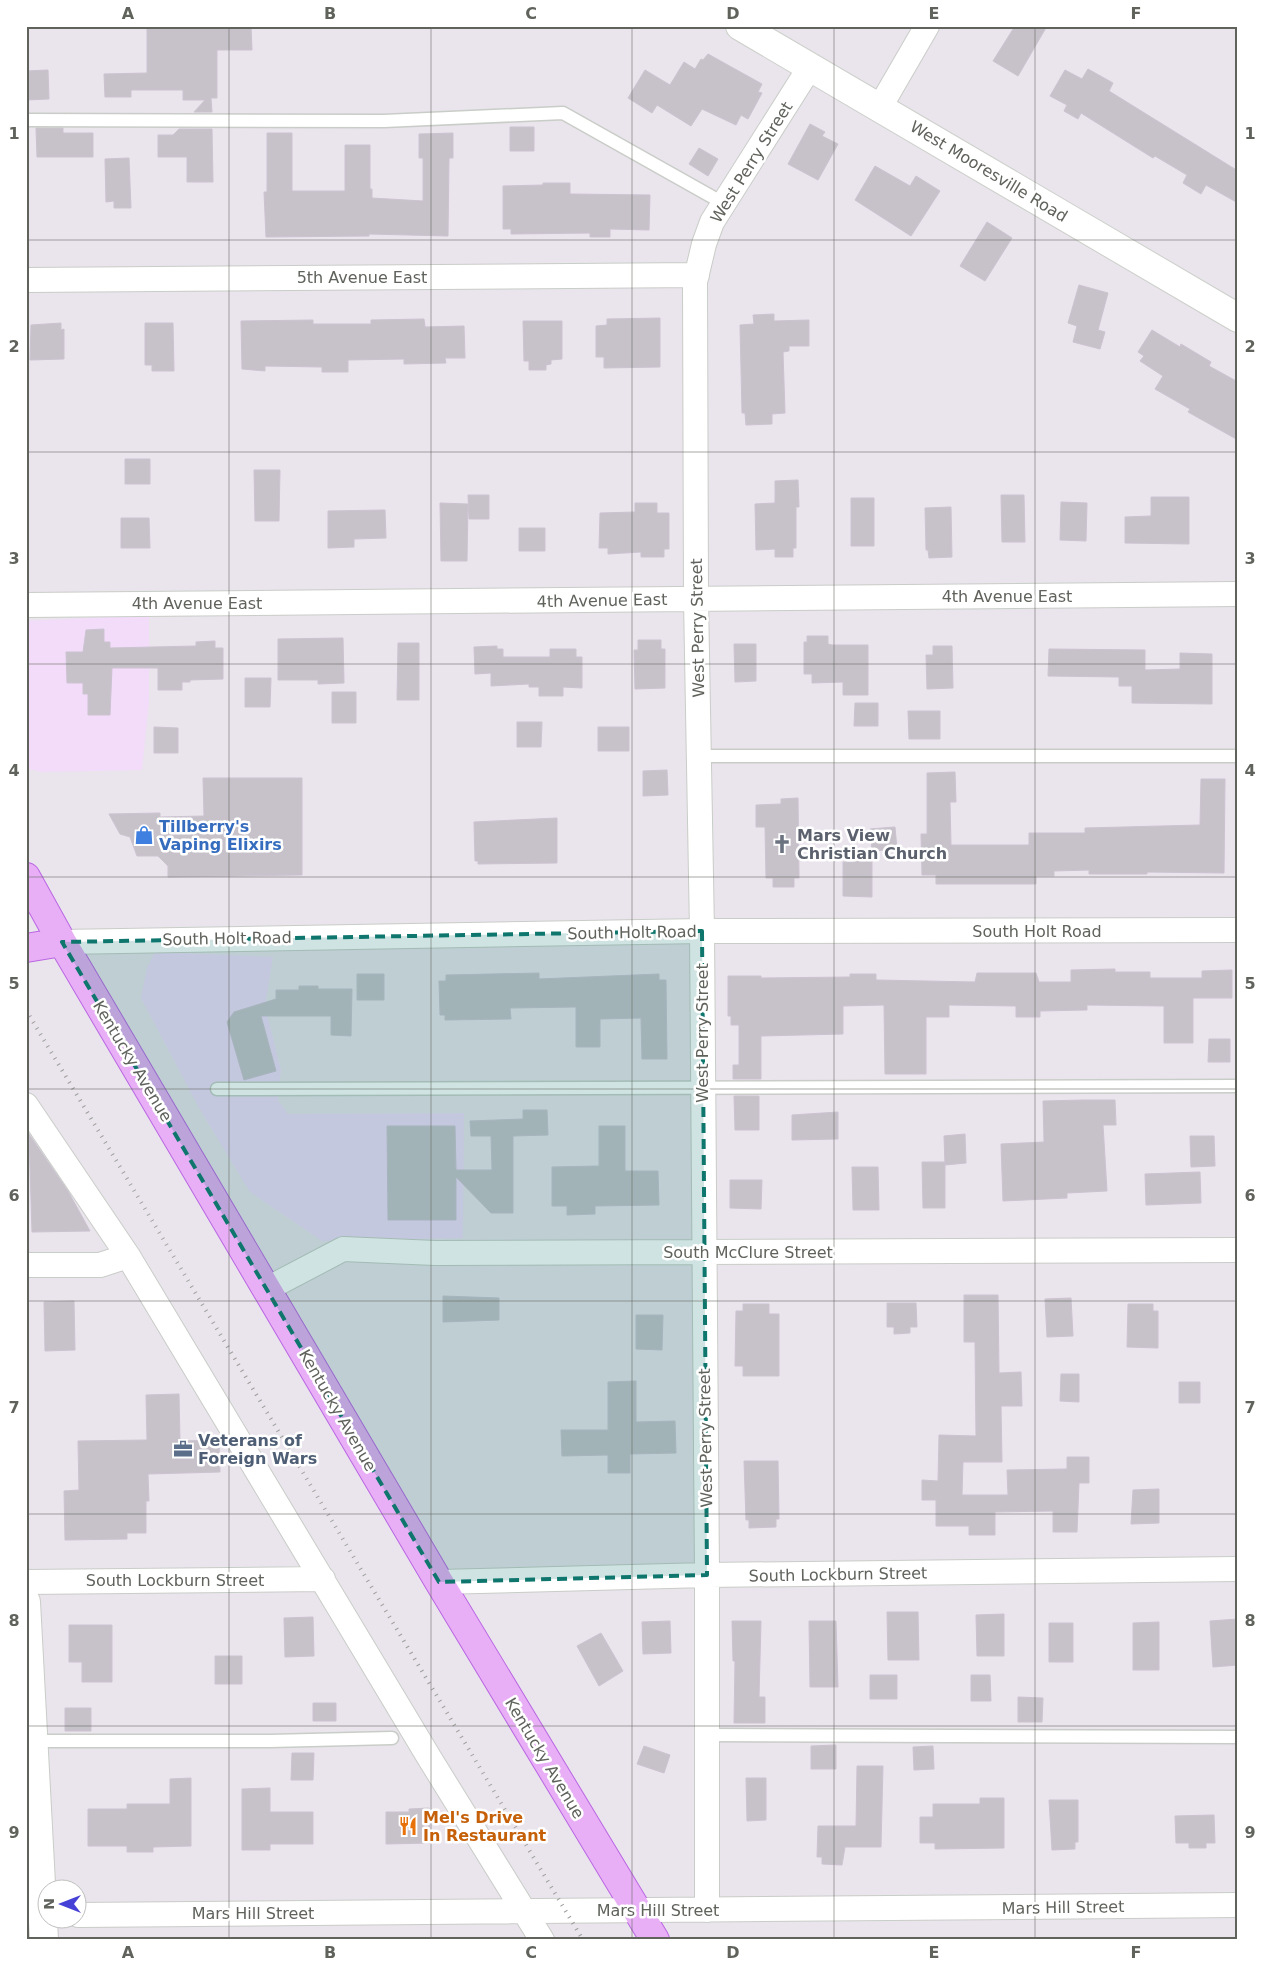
<svg xmlns="http://www.w3.org/2000/svg" width="1264" height="1966" font-family="'DejaVu Sans',sans-serif">
<rect width="100%" height="100%" fill="#eae4ed"/>
<path fill="#f2dcfa" d="M 149,615 L 149,700 L 142,770 L 41,772 L 26,768 L 26,621 Z
M 155,952 L 273,957 L 265,1006 L 281,1070 L 278,1100 L 288,1114 L 464,1113 L 463,1238 L 322,1241 L 250,1192 L 199,1108 L 141,998 L 147,968 Z"/>
<path fill="#c7c2ca" stroke="#ccc3d1" d="M 147,26 L 251,26 L 252,50 L 217,50 L 217,98 L 211,98 L 212,112 L 194,112 L 205,100 L 183,100 L 183,90 L 131,90 L 131,97 L 105,97 L 104,74 L 147,73 Z
M 1015,26 L 1047,26 L 1018,76 L 993,61 Z
M 708,54 L 762,84 L 758,92 L 762,93 L 748,119 L 741,115 L 736,125 L 702,109 L 691,126 L 657,105 L 652,113 L 628,98 L 645,70 L 670,85 L 684,62 L 695,69 L 701,59 L 703,60 Z
M 1088,69 L 1113,83 L 1109,91 L 1238,171 L 1238,203 L 1206,185 L 1201,194 L 1183,183 L 1187,175 L 1155,156 L 1153,158 L 1081,113 L 1078,119 L 1064,111 L 1067,105 L 1050,96 L 1065,70 L 1082,79 Z
M 48,70 L 49,99 L 26,100 L 26,71 Z
M 810,124 L 825,132 L 822,136 L 838,144 L 818,180 L 788,164 Z
M 510,127 L 534,127 L 534,151 L 510,151 Z
M 36,128 L 63,128 L 63,133 L 93,133 L 93,157 L 37,157 Z
M 179,129 L 212,129 L 213,182 L 187,182 L 187,157 L 158,157 L 158,135 L 173,135 Z
M 267,133 L 292,133 L 292,191 L 345,191 L 345,145 L 370,145 L 370,189 L 372,189 L 372,198 L 423,201 L 423,158 L 419,158 L 419,134 L 453,133 L 453,158 L 449,158 L 448,236 L 369,234 L 369,236 L 266,237 L 264,192 L 267,192 Z
M 699,148 L 718,159 L 708,176 L 689,164 Z
M 129,158 L 131,208 L 114,208 L 114,201 L 106,202 L 105,159 Z
M 875,166 L 910,186 L 916,176 L 940,191 L 911,236 L 855,200 Z
M 543,183 L 570,183 L 570,194 L 650,195 L 649,230 L 610,229 L 610,237 L 590,237 L 590,233 L 511,234 L 511,229 L 503,229 L 503,186 L 543,185 Z
M 987,222 L 1012,238 L 985,281 L 960,266 Z
M 1079,285 L 1108,293 L 1098,330 L 1105,332 L 1100,349 L 1073,342 L 1077,326 L 1068,323 Z
M 774,314 L 774,321 L 809,320 L 809,346 L 789,346 L 789,351 L 783,352 L 785,413 L 772,414 L 772,424 L 746,425 L 745,413 L 742,413 L 740,325 L 754,324 L 753,315 Z
M 660,318 L 660,367 L 604,368 L 604,357 L 596,357 L 596,326 L 607,325 L 607,319 Z
M 424,319 L 425,327 L 464,326 L 465,358 L 445,358 L 446,363 L 404,364 L 404,359 L 348,360 L 348,372 L 322,372 L 322,367 L 265,366 L 265,371 L 242,369 L 241,321 L 313,320 L 313,324 L 371,324 L 371,320 Z
M 523,321 L 562,321 L 562,359 L 551,360 L 551,364 L 546,365 L 546,370 L 529,370 L 529,361 L 524,361 Z
M 61,323 L 61,330 L 64,329 L 64,359 L 30,360 L 31,325 Z
M 145,323 L 173,323 L 174,371 L 152,371 L 152,365 L 145,365 Z
M 1152,330 L 1180,347 L 1181,344 L 1211,362 L 1209,366 L 1238,382 L 1238,440 L 1188,412 L 1190,409 L 1155,389 L 1163,376 L 1140,361 L 1144,356 L 1138,352 Z
M 125,459 L 150,459 L 150,484 L 125,484 Z
M 254,470 L 280,470 L 279,521 L 255,521 Z
M 798,480 L 799,507 L 796,507 L 796,548 L 793,548 L 793,557 L 775,557 L 775,549 L 756,550 L 755,504 L 775,503 L 775,481 Z
M 468,495 L 489,495 L 489,519 L 469,519 Z
M 1001,495 L 1024,495 L 1025,542 L 1002,542 Z
M 1151,497 L 1189,497 L 1189,544 L 1125,543 L 1125,517 L 1151,516 Z
M 851,498 L 874,498 L 874,546 L 851,546 Z
M 1061,502 L 1087,503 L 1086,541 L 1060,540 Z
M 440,503 L 468,504 L 467,561 L 441,561 Z
M 635,503 L 657,503 L 657,513 L 669,513 L 669,549 L 664,549 L 664,557 L 641,557 L 641,552 L 608,554 L 608,548 L 599,548 L 600,513 L 635,512 Z
M 951,507 L 952,557 L 929,558 L 928,550 L 926,550 L 925,508 Z
M 385,510 L 386,538 L 354,539 L 354,547 L 328,548 L 328,511 Z
M 121,518 L 149,518 L 150,548 L 121,548 Z
M 519,528 L 545,528 L 545,551 L 519,551 Z
M 104,629 L 104,642 L 110,642 L 110,648 L 196,646 L 196,642 L 215,641 L 215,648 L 223,648 L 223,679 L 190,680 L 190,682 L 182,682 L 182,690 L 158,690 L 158,668 L 112,668 L 110,715 L 88,715 L 88,694 L 83,694 L 83,683 L 67,683 L 66,652 L 83,652 L 86,630 Z
M 807,636 L 828,636 L 828,644 L 832,645 L 868,645 L 868,695 L 843,695 L 843,682 L 812,683 L 812,674 L 804,674 L 804,642 L 807,642 Z
M 343,638 L 344,683 L 318,684 L 318,680 L 278,680 L 278,639 Z
M 638,640 L 661,640 L 661,649 L 665,649 L 665,688 L 635,689 L 634,650 L 638,650 Z
M 398,643 L 419,643 L 419,700 L 397,700 Z
M 734,644 L 756,644 L 756,681 L 735,682 Z
M 497,646 L 497,649 L 503,649 L 503,657 L 550,657 L 550,649 L 576,649 L 576,657 L 582,657 L 582,688 L 563,687 L 563,696 L 539,696 L 539,687 L 529,687 L 529,684 L 491,686 L 491,673 L 475,674 L 474,647 Z
M 933,646 L 952,646 L 953,688 L 927,689 L 926,655 L 933,655 Z
M 1049,649 L 1145,650 L 1145,670 L 1180,669 L 1180,653 L 1212,654 L 1212,704 L 1132,703 L 1132,686 L 1119,686 L 1119,677 L 1048,676 Z
M 245,678 L 271,678 L 270,707 L 245,707 Z
M 332,692 L 356,692 L 356,723 L 332,723 Z
M 855,703 L 878,703 L 878,726 L 854,726 Z
M 908,711 L 940,711 L 940,739 L 909,739 Z
M 517,722 L 542,722 L 541,747 L 517,747 Z
M 154,727 L 178,728 L 178,753 L 154,753 Z
M 598,727 L 629,727 L 629,751 L 598,751 Z
M 667,770 L 668,795 L 643,796 L 643,771 Z
M 955,772 L 956,802 L 950,802 L 951,845 L 1029,845 L 1029,833 L 1085,833 L 1085,828 L 1200,825 L 1201,779 L 1225,779 L 1224,873 L 1147,872 L 1147,874 L 1089,874 L 1089,870 L 1054,871 L 1054,876 L 1036,876 L 1036,884 L 936,884 L 936,875 L 922,875 L 921,834 L 927,834 L 927,773 Z
M 203,778 L 302,778 L 302,875 L 168,877 L 168,866 L 158,856 L 137,856 L 130,837 L 120,834 L 109,814 L 160,813 L 160,817 L 204,816 Z
M 798,798 L 799,878 L 794,878 L 794,887 L 773,887 L 773,878 L 766,878 L 765,827 L 756,827 L 756,805 L 781,804 L 781,799 Z
M 557,818 L 557,863 L 478,864 L 478,861 L 475,861 L 474,822 Z
M 895,827 L 897,849 L 872,851 L 870,829 Z
M 854,854 L 872,854 L 872,897 L 843,896 L 843,862 L 854,862 Z
M 1115,969 L 1115,972 L 1150,972 L 1150,978 L 1202,978 L 1202,971 L 1232,970 L 1232,998 L 1193,998 L 1193,1043 L 1164,1043 L 1164,1006 L 1087,1005 L 1087,1010 L 1040,1011 L 1040,1017 L 1016,1017 L 1016,1006 L 949,1005 L 949,1017 L 926,1017 L 926,1074 L 885,1074 L 884,1005 L 843,1006 L 843,1034 L 761,1036 L 761,1079 L 733,1079 L 733,1065 L 739,1065 L 739,1025 L 731,1025 L 731,1016 L 728,1016 L 728,976 L 761,976 L 761,978 L 850,977 L 850,974 L 876,974 L 876,980 L 975,982 L 977,973 L 1036,973 L 1039,982 L 1071,982 L 1071,970 Z
M 539,973 L 539,979 L 659,974 L 659,980 L 666,980 L 667,1059 L 642,1059 L 641,1018 L 600,1019 L 600,1047 L 576,1047 L 576,1007 L 510,1008 L 511,1019 L 445,1020 L 445,1015 L 440,1015 L 439,981 L 446,981 L 446,975 Z
M 357,974 L 384,974 L 384,1000 L 357,1000 Z
M 299,986 L 318,986 L 318,989 L 352,989 L 351,1036 L 331,1035 L 331,1016 L 261,1016 L 276,1071 L 244,1080 L 227,1022 L 234,1012 L 276,999 L 276,990 L 299,990 Z
M 1209,1039 L 1230,1039 L 1230,1062 L 1208,1062 Z
M 734,1096 L 759,1096 L 759,1130 L 735,1130 Z
M 1084,1100 L 1115,1100 L 1116,1125 L 1103,1125 L 1107,1191 L 1067,1193 L 1067,1198 L 1003,1201 L 1001,1144 L 1044,1142 L 1043,1101 Z
M 523,1110 L 547,1110 L 548,1135 L 513,1136 L 513,1213 L 491,1213 L 456,1177 L 456,1220 L 388,1220 L 387,1126 L 455,1126 L 456,1170 L 492,1170 L 491,1136 L 471,1136 L 470,1121 L 523,1119 Z
M 838,1112 L 838,1139 L 792,1140 L 792,1115 Z
M 599,1126 L 625,1126 L 625,1171 L 658,1171 L 659,1205 L 595,1206 L 595,1214 L 567,1215 L 567,1206 L 552,1206 L 552,1167 L 599,1166 Z
M 29,1134 L 68,1191 L 90,1231 L 32,1232 Z
M 965,1134 L 966,1163 L 945,1165 L 944,1136 Z
M 1190,1136 L 1214,1136 L 1215,1166 L 1191,1167 Z
M 922,1162 L 945,1162 L 945,1208 L 923,1208 Z
M 852,1167 L 878,1167 L 879,1210 L 853,1210 Z
M 1200,1172 L 1201,1203 L 1146,1205 L 1145,1174 Z
M 730,1180 L 762,1180 L 761,1209 L 730,1208 Z
M 964,1295 L 998,1295 L 999,1373 L 1021,1372 L 1022,1406 L 1001,1406 L 1002,1462 L 963,1462 L 962,1495 L 1008,1495 L 1007,1470 L 1067,1469 L 1067,1457 L 1089,1457 L 1089,1483 L 1079,1483 L 1077,1532 L 1053,1532 L 1053,1511 L 995,1512 L 995,1535 L 969,1535 L 969,1526 L 936,1526 L 936,1500 L 922,1500 L 922,1480 L 938,1481 L 939,1435 L 976,1436 L 975,1342 L 964,1342 Z
M 443,1296 L 499,1298 L 499,1320 L 443,1322 Z
M 1071,1298 L 1073,1336 L 1047,1337 L 1045,1299 Z
M 74,1301 L 75,1350 L 45,1351 L 44,1302 Z
M 887,1303 L 916,1303 L 917,1327 L 910,1327 L 910,1333 L 894,1334 L 894,1327 L 887,1327 Z
M 743,1304 L 769,1304 L 769,1314 L 779,1314 L 779,1376 L 743,1376 L 743,1366 L 735,1366 L 736,1311 L 743,1311 Z
M 1128,1304 L 1153,1304 L 1153,1311 L 1158,1311 L 1158,1348 L 1127,1347 Z
M 636,1315 L 663,1315 L 662,1350 L 636,1349 Z
M 1061,1374 L 1079,1374 L 1079,1402 L 1060,1401 Z
M 636,1381 L 636,1422 L 675,1421 L 676,1453 L 630,1454 L 630,1473 L 608,1473 L 608,1455 L 562,1456 L 561,1430 L 608,1430 L 608,1382 Z
M 1179,1382 L 1200,1382 L 1200,1403 L 1179,1403 Z
M 179,1394 L 180,1441 L 219,1440 L 220,1472 L 148,1474 L 149,1501 L 146,1501 L 146,1533 L 127,1533 L 127,1539 L 65,1540 L 64,1491 L 79,1490 L 78,1441 L 147,1440 L 146,1395 Z
M 744,1461 L 778,1461 L 779,1519 L 776,1519 L 776,1527 L 749,1528 L 749,1520 L 746,1520 Z
M 1159,1489 L 1159,1523 L 1131,1524 L 1133,1490 Z
M 887,1612 L 918,1612 L 919,1660 L 888,1660 Z
M 1004,1614 L 1004,1656 L 977,1656 L 976,1615 Z
M 313,1617 L 314,1656 L 285,1657 L 284,1618 Z
M 1238,1619 L 1238,1665 L 1213,1667 L 1210,1621 Z
M 670,1621 L 671,1653 L 643,1654 L 642,1622 Z
M 732,1621 L 761,1621 L 759,1697 L 765,1697 L 765,1723 L 734,1723 L 735,1661 L 733,1661 Z
M 809,1621 L 836,1621 L 838,1687 L 810,1687 Z
M 1159,1622 L 1159,1670 L 1133,1670 L 1133,1623 Z
M 1049,1623 L 1073,1623 L 1073,1662 L 1049,1662 Z
M 69,1625 L 112,1625 L 112,1682 L 82,1682 L 82,1662 L 69,1662 Z
M 601,1633 L 623,1671 L 599,1686 L 577,1646 Z
M 215,1656 L 242,1656 L 242,1684 L 215,1684 Z
M 870,1675 L 897,1675 L 897,1699 L 870,1699 Z
M 971,1675 L 990,1675 L 991,1701 L 971,1701 Z
M 1018,1697 L 1043,1698 L 1042,1722 L 1018,1722 Z
M 313,1703 L 336,1703 L 336,1721 L 313,1721 Z
M 65,1708 L 91,1708 L 91,1731 L 65,1731 Z
M 836,1745 L 836,1769 L 811,1769 L 811,1746 Z
M 644,1746 L 670,1755 L 664,1773 L 637,1764 Z
M 933,1746 L 934,1769 L 914,1770 L 913,1747 Z
M 292,1753 L 314,1753 L 313,1780 L 291,1780 Z
M 857,1766 L 883,1766 L 881,1847 L 845,1847 L 842,1865 L 822,1864 L 822,1857 L 817,1857 L 818,1826 L 856,1826 Z
M 191,1778 L 191,1846 L 153,1847 L 153,1852 L 127,1852 L 127,1846 L 88,1846 L 88,1809 L 127,1809 L 127,1804 L 170,1804 L 170,1779 Z
M 746,1778 L 766,1778 L 766,1820 L 747,1821 Z
M 270,1788 L 270,1812 L 313,1812 L 313,1844 L 270,1844 L 270,1850 L 242,1850 L 242,1789 Z
M 980,1798 L 1004,1798 L 1004,1848 L 935,1849 L 935,1843 L 920,1843 L 920,1817 L 933,1817 L 933,1804 L 980,1804 Z
M 1049,1800 L 1078,1800 L 1078,1842 L 1075,1842 L 1075,1849 L 1052,1850 Z
M 429,1808 L 430,1843 L 386,1844 L 386,1812 L 409,1812 L 409,1809 Z
M 1214,1815 L 1215,1843 L 1206,1843 L 1206,1848 L 1189,1848 L 1189,1843 L 1176,1843 L 1175,1816 Z"/>
<g fill="none" stroke-linecap="round" stroke-linejoin="round">
<g stroke="#c9cdc7" stroke-width="15">
<path id="service" d="M 26,120 L 384,121 L 563,113 L 723,203
M 698,756 L 1238,756
M 217,1089 L 1238,1086
M 707,1735 L 1238,1737
M 32,1741 L 270,1741 L 392,1738"/>
</g>
<g stroke="#c9cdc7" stroke-width="26">
<path id="minor" d="M 880,107 L 927,26
M 26,280 L 697,275
M 26,605 L 1238,594
M 62,942 L 702,931 L 1238,930
M 26,1105 L 128,1256 L 430,1759 L 542,1940
M 26,1265 L 100,1265 L 128,1256
M 267,1289 L 343,1249 L 435,1253 L 1238,1250
M 26,1582 L 323,1579
M 439,1582 L 707,1575 L 1238,1569
M 707,1910 L 707,1575 L 702,931 L 696,599 L 695,282 L 704,244 L 712,222 L 810,67
M 78,1915 L 1238,1905"/>
</g>
<g stroke="#c9cdc7" stroke-width="30">
<path id="tertiary" d="M 26,1602 L 44,1940"/>
</g>
<g stroke="#ccd0c9" stroke-width="30">
<path id="secondary" d="M 740,26 L 1238,318"/>
</g>
<g stroke="#ba67e2" stroke-width="30">
<path id="primary" d="M 26,877 L 62,942 L 439,1582 L 655,1940
M 26,948 L 62,942"/>
</g>
<use href="#service" stroke="#fff" stroke-width="12"/>
<use href="#minor" stroke="#fff" stroke-width="24"/>
<use href="#tertiary" stroke="#fff" stroke-width="28"/>
<use href="#secondary" stroke="#fff" stroke-width="28"/>
<use href="#primary" stroke="#e8aff6" stroke-width="28"/>
<path stroke="#9ea09d" stroke-width="4" stroke-dasharray="1 6" stroke-linecap="butt" d="M 26,1010 L 583,1940"/>
</g>
<path fill="#0f766e" fill-opacity="0.2" stroke="#0f766e" stroke-width="4" stroke-dasharray="10 6" stroke-linejoin="round" d="M 702,931 L 707,1575 L 439,1582 L 62,942 Z"/>
<path fill="none" stroke="#5f635c" stroke-width="1" stroke-opacity="0.55" d="M 229,26 L 229,1940M 431,26 L 431,1940M 632,26 L 632,1940M 834,26 L 834,1940M 1035,26 L 1035,1940M 26,240 L 1238,240M 26,452 L 1238,452M 26,664 L 1238,664M 26,877 L 1238,877M 26,1089 L 1238,1089M 26,1301 L 1238,1301M 26,1514 L 1238,1514M 26,1726 L 1238,1726"/>
<defs>
<g id="shop-bare" transform="scale(1.5)"><path d="M-5-2.5h2.3a2.7 3.5 0 0 1 5.4 0H5L5.5 6h-11ZM-1.5-2.5h3a1.5 2.3 0 0 0-3 0Z" fill="#3f7fe0" stroke="#fff" stroke-width="2.5" paint-order="stroke"/></g>
<g id="church-bare" transform="scale(1.5)"><path d="M-1.2-6h2.4v3.5h3.3v2.4h-3.3V6h-2.4V-.1h-3.3v-2.4h3.3Z" fill="#6b7280" stroke="#fff" stroke-width="2.5" paint-order="stroke"/></g>
<g id="office-bare" transform="scale(1.5)"><path d="M-6-3h4V-5.5h4V-3h4V5H-6ZM-1-4.5V-3h2v-1.5ZM-6 0V1H6V0Z" fill="#5c6f8a" stroke="#fff" stroke-width="2.5" paint-order="stroke"/></g>
<g id="restaurant-bare" transform="scale(1.5)"><path d="M-5-6h1v4h1v-4h1v4h1v-4h1v5L-1.5 .5V6h-2V.5L-5-1ZM5-6V6H3V1.5H1.5Q1.5-4 5-6Z" fill="#e8710a" stroke="#fff" stroke-width="2.5" paint-order="stroke"/></g>
</defs>
<g fill-rule="evenodd">
<use href="#shop-bare" x="144" y="835"/>
<use href="#church-bare" x="782" y="844"/>
<use href="#office-bare" x="183" y="1449"/>
<use href="#restaurant-bare" x="408" y="1826"/>
</g>
<g text-anchor="middle" stroke-width="5" stroke-linejoin="round" paint-order="stroke">
<g font-size="16" fill="#5f635c" stroke="#fff">
<text transform="translate(751 162) rotate(-58)" y="6">West Perry Street</text>
<text transform="translate(989 171) rotate(31)" y="6">West Mooresville Road</text>
<text x="362" y="283">5th Avenue East</text>
<text x="1007" y="602">4th Avenue East</text>
<text transform="translate(602 600) rotate(-1)" y="6">4th Avenue East</text>
<text x="197" y="609">4th Avenue East</text>
<text transform="translate(697 628) rotate(-91)" y="6">West Perry Street</text>
<text x="1037" y="937">South Holt Road</text>
<text transform="translate(632 932) rotate(-1)" y="6">South Holt Road</text>
<text transform="translate(227 938) rotate(-1)" y="6">South Holt Road</text>
<text transform="translate(702 1033) rotate(-90)" y="6">West Perry Street</text>
<text transform="translate(133 1061) rotate(59)" y="6">Kentucky Avenue</text>
<text x="748" y="1258">South McClure Street</text>
<text transform="translate(338 1410) rotate(60)" y="6">Kentucky Avenue</text>
<text transform="translate(705 1438) rotate(-91)" y="6">West Perry Street</text>
<text transform="translate(838 1574) rotate(-1)" y="6">South Lockburn Street</text>
<text x="175" y="1586">South Lockburn Street</text>
<text transform="translate(545 1758) rotate(59)" y="6">Kentucky Avenue</text>
<text transform="translate(1063 1907) rotate(-1)" y="6">Mars Hill Street</text>
<text x="658" y="1916">Mars Hill Street</text>
<text x="253" y="1919">Mars Hill Street</text>
</g>
<g font-size="16" font-weight="bold" fill="#366cbe" stroke="#fff" text-anchor="start">
<text x="159" y="832">Tillberry's<tspan x="159" dy="18">Vaping Elixirs</tspan></text>
</g>
<g font-size="16" font-weight="bold" fill="#5b616d" stroke="#fff" text-anchor="start">
<text x="797" y="841">Mars View<tspan x="797" dy="18">Christian Church</tspan></text>
</g>
<g font-size="16" font-weight="bold" fill="#4e5e75" stroke="#fff" text-anchor="start">
<text x="198" y="1446">Veterans of<tspan x="198" dy="18">Foreign Wars</tspan></text>
</g>
<g font-size="16" font-weight="bold" fill="#c56008" stroke="#fff" text-anchor="start">
<text x="423" y="1823">Mel's Drive<tspan x="423" dy="18">In Restaurant</tspan></text>
</g>
</g>
<rect width="1264" height="1966" fill="none" stroke="#ffffff" stroke-width="55"/>
<g transform="translate(62 1904) rotate(270)"><circle r="24" fill="#ffffff" stroke="#bfc1be"/>
<path d="M0-4L9 19L0 12L-9 19Z" fill="#4540d6"/>
<text y="-8" font-size="14" font-weight="bold" text-anchor="middle" fill="#5f635c">N</text>
</g>
<rect x="28" y="28" width="1208" height="1910" fill="none" stroke="#5f635c" stroke-width="2"/>
<g font-size="16" text-anchor="middle" font-weight="bold" fill="#5f635c">
<text x="128" y="19">A</text>
<text x="330" y="19">B</text>
<text x="531" y="19">C</text>
<text x="733" y="19">D</text>
<text x="934" y="19">E</text>
<text x="1136" y="19">F</text>
<text x="14" y="139">1</text>
<text x="1250" y="139">1</text>
<text x="14" y="352">2</text>
<text x="1250" y="352">2</text>
<text x="14" y="564">3</text>
<text x="1250" y="564">3</text>
<text x="14" y="776">4</text>
<text x="1250" y="776">4</text>
<text x="14" y="989">5</text>
<text x="1250" y="989">5</text>
<text x="14" y="1201">6</text>
<text x="1250" y="1201">6</text>
<text x="14" y="1413">7</text>
<text x="1250" y="1413">7</text>
<text x="14" y="1626">8</text>
<text x="1250" y="1626">8</text>
<text x="14" y="1838">9</text>
<text x="1250" y="1838">9</text>
<text x="128" y="1958">A</text>
<text x="330" y="1958">B</text>
<text x="531" y="1958">C</text>
<text x="733" y="1958">D</text>
<text x="934" y="1958">E</text>
<text x="1136" y="1958">F</text>
</g>
</svg>
